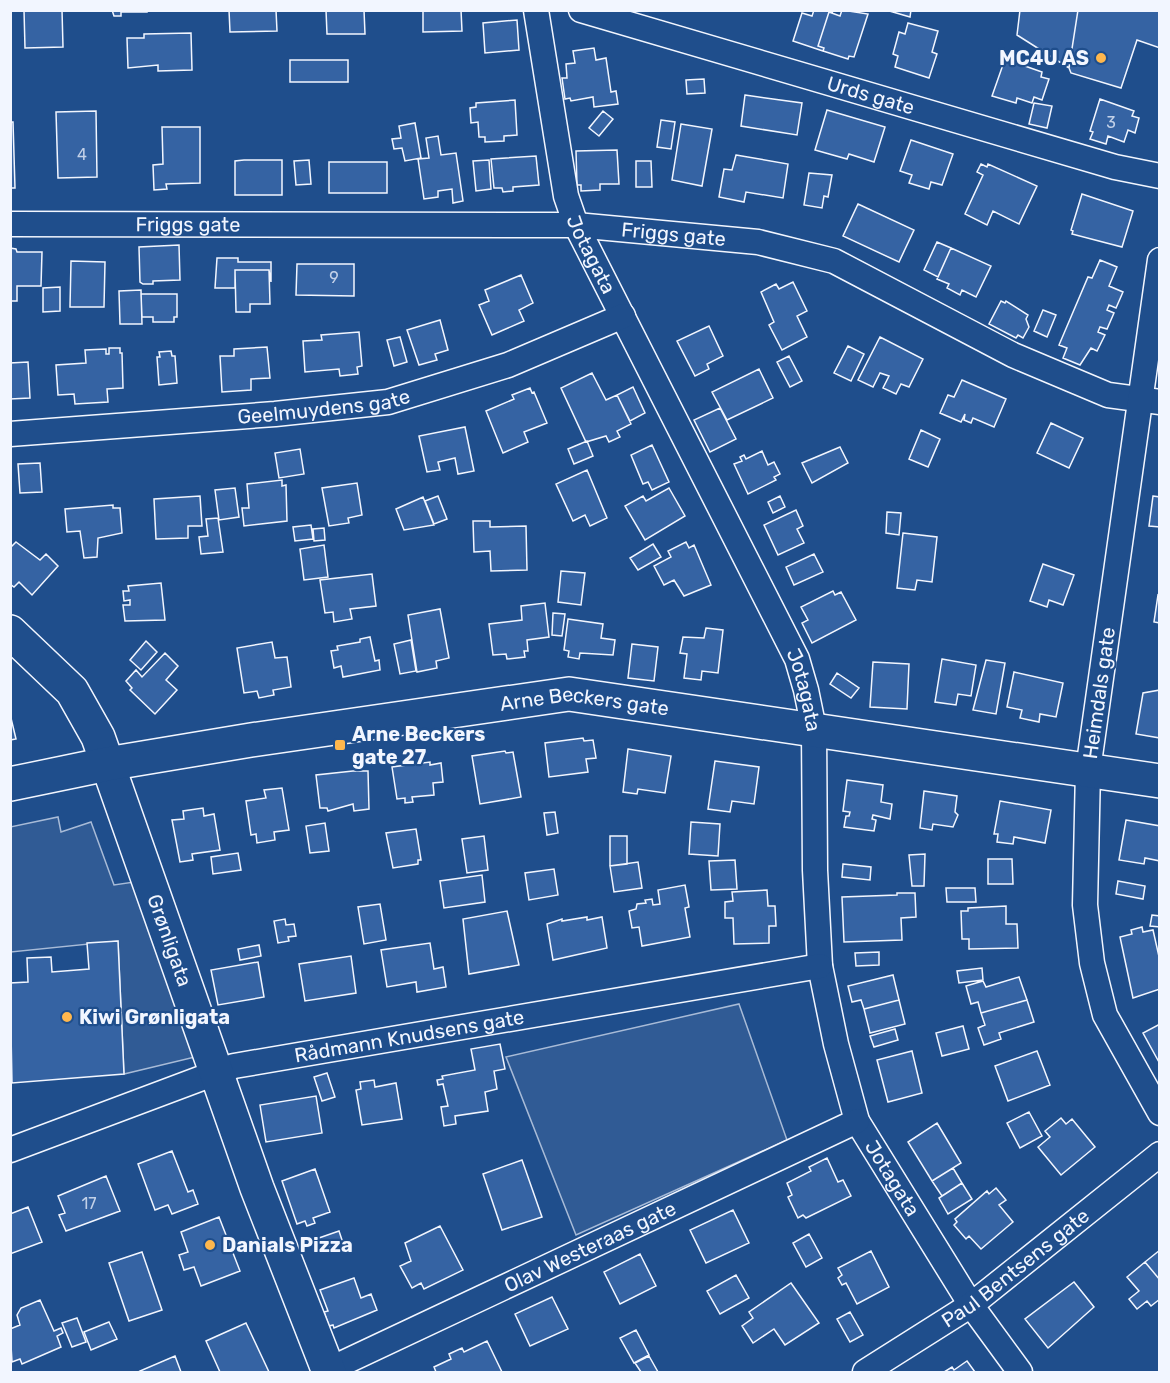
<svg xmlns="http://www.w3.org/2000/svg" width="1170" height="1383" font-family="Rubik,sans-serif">
<rect width="100%" height="100%" fill="#1f4e8c"/>
<path fill="#305b95" stroke="#a8bbd7" stroke-width="1.5" d="M 58,817 L 61,832 L 91,822 L 114,885 L 134,882 L 195,1057 L 124,1074 L 118,941 L 11,952 L 10,827 Z
M 739,1004 L 787,1140 L 576,1235 L 506,1057 Z"/>
<path fill="#3563a3" stroke="#f2f6ff" stroke-width="1.5" d="M 24,10 L 62,10 L 63,47 L 25,48 Z
M 112,10 L 147,10 L 147,12 L 121,12 L 121,16 L 114,16 Z
M 229,10 L 276,10 L 277,31 L 230,32 Z
M 326,10 L 364,10 L 365,34 L 327,34 Z
M 423,10 L 461,10 L 462,31 L 423,32 Z
M 814,10 L 833,10 L 832,13 L 829,12 L 818,46 L 824,48 L 823,51 L 793,41 L 802,13 L 812,16 Z
M 842,10 L 868,14 L 854,57 L 849,56 L 848,59 L 823,51 L 824,48 L 818,46 L 829,12 L 840,16 Z
M 886,10 L 911,10 L 910,17 Z
M 1020,10 L 1078,10 L 1069,68 L 1017,35 Z
M 1078,10 L 1160,10 L 1160,48 L 1137,40 L 1121,88 L 1071,73 L 1069,68 Z
M 517,20 L 519,50 L 485,53 L 483,23 Z
M 908,23 L 938,31 L 932,52 L 937,54 L 929,78 L 895,67 L 898,56 L 893,54 L 899,32 L 905,34 Z
M 191,33 L 192,70 L 158,71 L 158,65 L 128,68 L 127,38 L 144,38 L 144,34 Z
M 594,48 L 596,60 L 606,58 L 611,92 L 616,91 L 618,104 L 594,107 L 593,97 L 571,101 L 570,98 L 565,99 L 562,78 L 567,78 L 566,64 L 575,63 L 573,51 Z
M 1005,59 L 1042,72 L 1041,77 L 1049,79 L 1042,100 L 1034,97 L 1032,103 L 1017,98 L 1016,103 L 992,96 Z
M 290,60 L 348,60 L 348,82 L 290,82 Z
M 704,79 L 705,93 L 687,94 L 686,80 Z
M 745,95 L 802,103 L 797,135 L 741,126 Z
M 1100,99 L 1134,111 L 1132,116 L 1139,118 L 1135,133 L 1128,130 L 1124,142 L 1108,136 L 1106,144 L 1090,139 L 1093,132 L 1090,131 Z
M 515,100 L 517,135 L 504,136 L 504,141 L 485,142 L 485,137 L 479,137 L 478,122 L 471,123 L 470,108 L 476,107 L 476,103 Z
M 1034,103 L 1052,106 L 1047,128 L 1029,124 Z
M 827,110 L 885,127 L 874,162 L 849,154 L 847,159 L 815,150 Z
M 96,111 L 97,177 L 58,178 L 56,112 Z
M 603,111 L 613,119 L 599,136 L 589,128 Z
M 661,120 L 675,122 L 671,149 L 657,147 Z
M 10,122 L 13,122 L 15,188 L 10,188 Z
M 415,123 L 421,158 L 405,161 L 402,148 L 394,149 L 392,139 L 401,138 L 399,126 Z
M 681,124 L 712,129 L 702,186 L 672,180 Z
M 162,127 L 200,127 L 200,183 L 166,184 L 167,189 L 154,190 L 153,165 L 163,164 Z
M 438,136 L 441,155 L 456,153 L 463,201 L 453,203 L 452,189 L 438,191 L 438,197 L 424,199 L 418,159 L 429,158 L 426,138 Z
M 911,140 L 953,154 L 942,185 L 931,182 L 929,189 L 909,183 L 912,175 L 900,171 Z
M 617,150 L 619,184 L 600,184 L 600,190 L 581,191 L 581,185 L 577,185 L 576,151 Z
M 736,155 L 788,164 L 783,198 L 746,192 L 744,202 L 719,197 L 724,169 L 732,170 Z
M 536,156 L 539,185 L 513,187 L 513,191 L 503,192 L 502,188 L 494,188 L 491,159 Z
M 244,160 L 282,160 L 282,195 L 235,195 L 235,161 Z
M 309,160 L 311,184 L 296,185 L 294,161 Z
M 489,160 L 491,189 L 476,191 L 473,161 Z
M 636,161 L 651,161 L 652,187 L 636,187 Z
M 329,162 L 387,162 L 387,193 L 329,193 Z
M 981,164 L 987,167 L 988,164 L 1037,186 L 1019,224 L 993,211 L 987,225 L 965,214 L 983,175 L 977,172 Z
M 809,173 L 832,175 L 828,197 L 824,196 L 822,208 L 804,205 Z
M 1082,194 L 1133,211 L 1122,247 L 1072,234 L 1073,231 L 1071,230 Z
M 858,204 L 914,230 L 899,262 L 843,236 Z
M 937,242 L 951,248 L 938,277 L 924,270 Z
M 179,245 L 180,280 L 153,281 L 153,284 L 143,284 L 140,282 L 139,247 Z
M 10,248 L 16,249 L 17,252 L 42,252 L 41,286 L 17,286 L 17,301 L 10,301 Z
M 951,248 L 991,266 L 976,297 L 962,290 L 960,295 L 947,288 L 949,284 L 937,279 Z
M 217,258 L 238,258 L 238,262 L 271,262 L 271,282 L 269,270 L 235,270 L 235,288 L 215,288 Z
M 1100,260 L 1117,267 L 1109,286 L 1123,292 L 1116,308 L 1109,305 L 1107,310 L 1114,313 L 1107,329 L 1100,327 L 1098,332 L 1105,335 L 1097,351 L 1091,348 L 1080,365 L 1063,358 L 1067,348 L 1059,345 L 1088,277 L 1092,278 Z
M 71,261 L 105,262 L 104,307 L 70,307 Z
M 297,264 L 354,264 L 354,296 L 296,295 Z
M 235,270 L 269,270 L 270,304 L 250,304 L 250,312 L 236,312 Z
M 521,275 L 533,303 L 519,310 L 524,321 L 492,335 L 479,305 L 489,301 L 485,290 Z
M 793,282 L 807,311 L 797,316 L 807,337 L 782,350 L 769,325 L 774,322 L 761,292 L 776,284 L 779,289 Z
M 60,287 L 60,311 L 43,312 L 43,288 Z
M 141,290 L 142,324 L 120,324 L 119,291 Z
M 141,294 L 177,294 L 177,317 L 174,317 L 174,322 L 153,322 L 153,317 L 142,317 Z
M 1001,301 L 1005,303 L 1006,301 L 1028,315 L 1026,319 L 1029,327 L 1023,338 L 1018,335 L 1016,338 L 989,324 Z
M 1043,310 L 1056,315 L 1047,337 L 1034,331 Z
M 440,320 L 448,350 L 435,354 L 437,360 L 419,365 L 407,330 Z
M 709,326 L 723,356 L 707,364 L 709,369 L 695,376 L 677,341 Z
M 359,332 L 362,366 L 357,367 L 358,374 L 340,376 L 339,369 L 305,372 L 303,341 L 322,340 L 321,335 Z
M 400,337 L 407,362 L 394,366 L 387,340 Z
M 880,337 L 923,359 L 909,387 L 901,384 L 896,394 L 883,388 L 889,376 L 880,373 L 873,387 L 858,380 Z
M 848,346 L 864,354 L 851,381 L 834,373 Z
M 267,347 L 270,378 L 251,379 L 251,390 L 222,392 L 220,356 L 234,356 L 234,349 Z
M 109,348 L 120,348 L 120,353 L 122,353 L 123,388 L 107,389 L 108,402 L 75,404 L 74,394 L 58,395 L 56,365 L 86,363 L 85,350 L 106,349 L 106,354 L 109,354 Z
M 171,351 L 172,356 L 175,356 L 177,383 L 159,385 L 157,357 L 160,357 L 159,352 Z
M 789,356 L 802,381 L 790,387 L 777,362 Z
M 28,362 L 30,398 L 10,399 L 10,363 Z
M 759,369 L 773,398 L 727,420 L 712,392 Z
M 592,373 L 606,400 L 617,395 L 631,424 L 617,431 L 620,437 L 609,442 L 606,436 L 586,442 L 561,388 Z
M 962,380 L 1006,399 L 994,427 L 973,418 L 971,423 L 964,420 L 965,414 L 961,422 L 940,413 L 948,395 L 954,397 Z
M 633,387 L 645,413 L 630,421 L 617,395 Z
M 530,388 L 532,393 L 534,392 L 547,423 L 524,432 L 528,442 L 503,453 L 486,411 L 514,399 L 512,395 Z
M 720,408 L 736,439 L 710,452 L 694,420 Z
M 1051,423 L 1083,438 L 1069,468 L 1037,453 Z
M 465,427 L 474,471 L 458,474 L 455,458 L 438,462 L 440,470 L 427,472 L 419,436 Z
M 921,430 L 940,439 L 928,467 L 909,459 Z
M 587,441 L 593,456 L 574,464 L 568,449 Z
M 652,445 L 669,482 L 652,490 L 648,482 L 643,484 L 631,455 Z
M 840,447 L 848,463 L 812,483 L 802,463 Z
M 300,449 L 304,474 L 279,478 L 275,453 Z
M 762,451 L 768,465 L 774,462 L 780,474 L 774,477 L 776,480 L 748,494 L 734,464 L 742,461 L 740,457 L 744,455 L 746,459 Z
M 40,463 L 42,492 L 20,493 L 18,464 Z
M 587,470 L 607,518 L 590,526 L 585,515 L 573,521 L 556,484 Z
M 282,480 L 282,486 L 286,485 L 287,521 L 244,526 L 242,508 L 249,508 L 247,484 Z
M 357,483 L 362,515 L 348,518 L 349,523 L 329,526 L 322,488 Z
M 235,488 L 239,517 L 219,520 L 215,490 Z
M 669,488 L 685,516 L 645,540 L 625,506 L 643,496 L 646,501 Z
M 200,496 L 202,526 L 188,526 L 188,538 L 156,539 L 154,499 Z
M 438,496 L 447,519 L 434,524 L 425,501 Z
M 780,496 L 785,507 L 773,513 L 768,502 Z
M 1153,496 L 1160,497 L 1160,527 L 1149,526 Z
M 423,497 L 434,525 L 404,530 L 396,509 Z
M 113,505 L 113,508 L 120,508 L 122,533 L 98,538 L 97,557 L 84,558 L 80,531 L 67,532 L 65,509 Z
M 796,510 L 803,526 L 797,529 L 804,543 L 778,555 L 764,525 Z
M 887,512 L 901,513 L 899,535 L 886,533 Z
M 218,518 L 223,552 L 201,554 L 199,537 L 208,536 L 206,519 Z
M 473,521 L 490,521 L 490,527 L 526,526 L 527,570 L 491,571 L 490,551 L 474,552 Z
M 311,525 L 313,539 L 295,541 L 293,527 Z
M 324,528 L 325,540 L 314,541 L 313,529 Z
M 903,533 L 937,537 L 932,582 L 917,580 L 915,590 L 897,588 Z
M 16,542 L 40,560 L 46,554 L 58,566 L 32,595 L 19,582 L 14,587 L 10,584 L 10,548 Z
M 686,542 L 689,548 L 694,545 L 711,585 L 684,596 L 674,580 L 664,585 L 654,566 L 671,557 L 668,551 Z
M 653,544 L 661,557 L 638,570 L 630,558 Z
M 324,545 L 328,577 L 304,580 L 300,549 Z
M 814,554 L 823,572 L 794,585 L 786,567 Z
M 1043,564 L 1074,575 L 1063,605 L 1049,600 L 1047,607 L 1030,601 Z
M 561,571 L 585,573 L 581,605 L 558,602 Z
M 372,574 L 376,606 L 350,609 L 352,619 L 334,622 L 333,612 L 325,613 L 320,580 Z
M 161,583 L 165,620 L 125,621 L 123,605 L 130,605 L 130,600 L 124,601 L 123,591 L 129,591 L 128,586 Z
M 833,591 L 835,595 L 841,592 L 856,620 L 812,643 L 802,623 L 808,620 L 801,607 Z
M 1158,595 L 1160,596 L 1160,623 L 1154,622 Z
M 545,603 L 549,637 L 527,640 L 528,651 L 524,651 L 525,657 L 507,659 L 506,654 L 493,655 L 489,624 L 522,620 L 521,606 Z
M 440,609 L 449,658 L 436,661 L 437,668 L 417,672 L 408,615 Z
M 553,613 L 565,614 L 562,636 L 552,635 Z
M 568,619 L 603,624 L 601,638 L 615,640 L 613,655 L 580,653 L 579,659 L 568,657 L 569,651 L 564,650 Z
M 706,628 L 723,630 L 718,673 L 702,671 L 701,680 L 684,678 L 687,654 L 680,653 L 683,637 L 704,638 Z
M 370,637 L 375,661 L 379,660 L 380,670 L 343,677 L 341,666 L 334,668 L 331,651 L 338,650 L 337,646 L 360,642 L 360,639 Z
M 411,640 L 416,671 L 400,674 L 394,644 Z
M 146,641 L 157,652 L 141,670 L 130,660 Z
M 272,642 L 275,658 L 287,657 L 291,687 L 273,690 L 274,695 L 259,698 L 257,691 L 244,693 L 237,648 Z
M 632,644 L 658,647 L 654,681 L 628,678 Z
M 165,653 L 178,666 L 166,680 L 177,690 L 155,714 L 130,690 L 132,688 L 126,681 L 136,670 L 142,677 Z
M 942,659 L 976,665 L 971,696 L 958,694 L 956,705 L 935,702 Z
M 986,660 L 1005,663 L 996,714 L 973,710 Z
M 873,662 L 909,664 L 907,709 L 870,707 Z
M 1014,672 L 1063,683 L 1056,717 L 1040,714 L 1039,722 L 1020,718 L 1022,710 L 1007,707 Z
M 837,673 L 859,688 L 851,698 L 830,684 Z
M 1160,690 L 1160,738 L 1136,734 L 1143,693 Z
M 10,714 L 16,739 L 10,740 Z
M 583,738 L 584,741 L 593,740 L 596,758 L 586,759 L 588,772 L 549,777 L 545,743 Z
M 628,749 L 671,756 L 665,793 L 638,789 L 637,794 L 623,792 Z
M 505,751 L 506,753 L 513,752 L 521,797 L 480,804 L 472,756 Z
M 715,761 L 759,767 L 754,804 L 732,801 L 730,812 L 708,809 Z
M 430,762 L 430,765 L 441,763 L 443,782 L 433,783 L 434,795 L 412,797 L 413,802 L 405,803 L 405,798 L 397,799 L 392,767 Z
M 353,771 L 368,771 L 369,809 L 354,811 L 353,804 L 328,811 L 327,808 L 320,808 L 316,775 Z
M 847,780 L 883,785 L 881,802 L 892,804 L 890,819 L 873,815 L 872,819 L 876,820 L 874,831 L 844,827 L 846,816 L 849,816 L 850,812 L 843,811 Z
M 282,788 L 289,830 L 274,832 L 275,840 L 257,843 L 256,834 L 251,835 L 246,801 L 266,798 L 264,790 Z
M 924,791 L 957,796 L 955,812 L 958,815 L 953,827 L 933,824 L 932,830 L 920,828 Z
M 1000,801 L 1051,810 L 1045,843 L 1014,837 L 1013,844 L 997,842 L 998,834 L 994,834 Z
M 203,808 L 204,816 L 214,814 L 220,850 L 192,854 L 193,860 L 180,862 L 172,820 L 184,819 L 183,811 Z
M 555,812 L 558,833 L 547,835 L 544,813 Z
M 1126,820 L 1160,826 L 1160,861 L 1145,858 L 1144,864 L 1119,860 Z
M 691,822 L 720,824 L 718,856 L 689,854 Z
M 325,823 L 329,851 L 310,853 L 306,826 Z
M 416,829 L 421,860 L 418,860 L 418,864 L 393,868 L 386,833 Z
M 484,836 L 488,870 L 467,873 L 462,839 Z
M 610,836 L 627,836 L 627,864 L 610,866 Z
M 238,853 L 241,870 L 213,874 L 211,857 Z
M 925,854 L 924,886 L 912,886 L 909,855 Z
M 988,859 L 1012,859 L 1013,884 L 988,884 Z
M 735,860 L 737,889 L 711,890 L 709,861 Z
M 638,862 L 642,888 L 614,892 L 610,866 Z
M 843,864 L 871,867 L 870,880 L 842,877 Z
M 554,869 L 558,895 L 529,900 L 525,873 Z
M 482,875 L 485,902 L 444,908 L 440,881 Z
M 1118,881 L 1145,886 L 1143,899 L 1116,894 Z
M 685,885 L 689,907 L 685,908 L 690,937 L 642,946 L 639,927 L 632,928 L 629,911 L 636,909 L 637,904 L 646,903 L 645,900 L 652,899 L 653,905 L 660,904 L 658,890 Z
M 946,888 L 975,888 L 976,902 L 947,902 Z
M 767,890 L 768,906 L 775,906 L 776,926 L 769,926 L 769,943 L 734,944 L 733,918 L 725,918 L 725,902 L 733,901 L 732,892 Z
M 897,893 L 915,893 L 916,917 L 901,918 L 902,940 L 844,942 L 842,897 L 897,895 Z
M 380,904 L 386,940 L 364,944 L 358,907 Z
M 1006,906 L 1006,924 L 1017,924 L 1018,948 L 969,949 L 969,939 L 962,939 L 961,911 L 968,911 L 968,908 Z
M 507,911 L 519,965 L 469,974 L 463,919 Z
M 1152,915 L 1160,916 L 1160,927 L 1150,926 Z
M 587,917 L 587,920 L 602,917 L 607,948 L 553,960 L 547,924 L 562,919 L 562,921 Z
M 285,919 L 286,925 L 294,924 L 296,936 L 288,937 L 289,941 L 278,943 L 274,921 Z
M 1142,927 L 1143,932 L 1153,930 L 1160,961 L 1160,989 L 1133,998 L 1120,937 L 1132,934 L 1131,930 Z
M 118,941 L 124,1074 L 12,1083 L 10,983 L 28,982 L 27,958 L 51,957 L 52,972 L 89,969 L 87,943 Z
M 430,943 L 434,969 L 443,967 L 446,987 L 417,992 L 416,982 L 387,987 L 381,950 Z
M 259,945 L 261,956 L 240,960 L 238,949 Z
M 879,952 L 879,965 L 856,966 L 855,953 Z
M 351,956 L 356,993 L 305,1001 L 299,964 Z
M 258,962 L 264,997 L 218,1005 L 211,970 Z
M 982,968 L 983,980 L 959,983 L 957,971 Z
M 893,975 L 899,1000 L 864,1009 L 861,1000 L 852,1002 L 848,986 Z
M 1019,977 L 1027,1000 L 981,1013 L 978,1002 L 971,1004 L 966,986 L 983,981 L 986,987 Z
M 899,1000 L 905,1024 L 870,1033 L 864,1009 Z
M 1027,1000 L 1034,1022 L 999,1033 L 1001,1039 L 984,1045 L 978,1028 L 985,1025 L 981,1013 Z
M 1160,1024 L 1160,1064 L 1143,1033 Z
M 963,1026 L 969,1049 L 942,1056 L 936,1033 Z
M 895,1029 L 898,1040 L 874,1047 L 870,1036 Z
M 500,1044 L 505,1069 L 494,1071 L 497,1089 L 485,1092 L 488,1111 L 455,1116 L 456,1124 L 444,1126 L 441,1107 L 448,1106 L 443,1084 L 438,1085 L 437,1080 L 443,1079 L 442,1076 L 475,1070 L 471,1049 Z
M 912,1051 L 922,1093 L 888,1102 L 877,1060 Z
M 1037,1051 L 1050,1085 L 1008,1101 L 995,1066 Z
M 327,1073 L 335,1097 L 322,1101 L 314,1077 Z
M 374,1080 L 375,1087 L 396,1083 L 402,1119 L 362,1125 L 356,1090 L 361,1089 L 360,1082 Z
M 316,1096 L 322,1133 L 266,1142 L 260,1105 Z
M 1029,1112 L 1042,1136 L 1020,1148 L 1007,1123 Z
M 1061,1118 L 1066,1124 L 1072,1119 L 1095,1147 L 1061,1175 L 1038,1147 L 1050,1137 L 1045,1131 Z
M 937,1123 L 961,1163 L 932,1181 L 908,1142 Z
M 172,1151 L 188,1192 L 193,1190 L 198,1204 L 172,1214 L 168,1205 L 155,1210 L 138,1164 Z
M 827,1158 L 838,1182 L 843,1180 L 851,1196 L 806,1218 L 803,1215 L 798,1218 L 788,1197 L 792,1195 L 787,1183 L 811,1171 L 809,1167 Z
M 522,1160 L 542,1217 L 502,1230 L 483,1174 Z
M 953,1168 L 962,1183 L 942,1196 L 932,1181 Z
M 315,1169 L 330,1212 L 313,1218 L 315,1223 L 307,1226 L 305,1221 L 297,1224 L 282,1181 Z
M 106,1176 L 120,1211 L 66,1231 L 59,1215 L 65,1213 L 58,1196 Z
M 962,1183 L 972,1199 L 948,1214 L 939,1198 Z
M 996,1188 L 1006,1200 L 999,1205 L 1013,1222 L 981,1249 L 969,1236 L 966,1239 L 954,1225 L 957,1222 L 955,1219 L 987,1191 L 989,1194 Z
M 28,1207 L 42,1242 L 10,1254 L 10,1214 Z
M 733,1210 L 749,1243 L 706,1263 L 690,1230 Z
M 219,1217 L 240,1271 L 201,1286 L 194,1267 L 184,1270 L 179,1255 L 188,1252 L 181,1232 Z
M 440,1226 L 463,1270 L 424,1289 L 421,1283 L 412,1288 L 400,1266 L 411,1261 L 405,1243 Z
M 339,1231 L 343,1243 L 320,1251 L 316,1239 Z
M 809,1234 L 822,1258 L 806,1267 L 793,1243 Z
M 1160,1250 L 1160,1280 L 1145,1262 Z
M 871,1251 L 889,1287 L 857,1304 L 846,1283 L 842,1285 L 838,1278 L 842,1275 L 838,1268 Z
M 142,1252 L 162,1310 L 129,1321 L 109,1263 Z
M 640,1254 L 656,1286 L 620,1304 L 604,1272 Z
M 1145,1262 L 1160,1280 L 1160,1299 L 1151,1306 L 1147,1301 L 1137,1309 L 1129,1299 L 1139,1291 L 1127,1277 Z
M 736,1275 L 749,1298 L 720,1314 L 707,1291 Z
M 354,1278 L 361,1298 L 371,1294 L 377,1310 L 334,1328 L 333,1325 L 329,1326 L 324,1312 L 328,1311 L 320,1290 Z
M 1074,1282 L 1094,1307 L 1048,1348 L 1025,1319 Z
M 791,1283 L 819,1323 L 785,1345 L 774,1329 L 753,1343 L 742,1326 L 753,1318 L 749,1312 Z
M 552,1297 L 568,1329 L 530,1346 L 515,1314 Z
M 40,1300 L 54,1331 L 61,1328 L 63,1333 L 57,1336 L 61,1347 L 22,1364 L 20,1359 L 12,1362 L 10,1329 L 20,1325 L 17,1315 L 21,1308 Z
M 850,1312 L 863,1335 L 850,1342 L 837,1319 Z
M 77,1318 L 86,1342 L 72,1347 L 62,1323 Z
M 109,1322 L 117,1339 L 91,1350 L 84,1332 Z
M 246,1323 L 269,1372 L 220,1372 L 206,1341 Z
M 636,1330 L 649,1355 L 634,1363 L 620,1338 Z
M 487,1341 L 502,1372 L 436,1372 L 434,1367 L 451,1359 L 449,1354 L 462,1348 L 464,1352 Z
M 175,1356 L 181,1372 L 141,1372 L 140,1371 Z
M 649,1356 L 658,1372 L 641,1372 L 635,1363 Z
M 967,1361 L 975,1372 L 944,1372 L 952,1367 L 954,1370 Z"/>
<g fill="none" stroke-linecap="round" stroke-linejoin="round">
<g stroke="#f2f6ff" stroke-width="27">
<g id="street">
<path id="s1" d="M 536,10 L 566,196 L 576,225 L 797,659 L 806,690 L 814,729 L 815,870 L 820,966 L 836,1044 L 857,1121 L 971,1305 L 1020,1372"/>
<path id="s2" d="M 581,10 L 1115,167 L 1160,176"/>
<path id="s3" d="M 10,224 L 576,225 L 758,242 L 834,261 L 1013,355 L 1108,395 L 1160,402"/>
<path d="M 1160,260 L 1088,770 L 1085,905 L 1092,963 L 1105,1015 L 1160,1113"/>
<path id="s4" d="M 10,434 L 275,414 L 388,402 L 508,365 L 623,316"/>
<path id="s5" d="M 10,1150 L 234,1066 L 820,966"/>
<path id="s6" d="M 324,1372 L 857,1121"/>
<path id="s7" d="M 865,1372 L 971,1305 L 1160,1154"/>
</g>
</g>
<g stroke="#f2f6ff" stroke-width="36">
<g id="secondary">
<path id="s8" d="M 10,632 L 72,691 L 98,737 L 257,1188 L 329,1372"/>
<path id="s9" d="M 10,784 L 107,764 L 251,740 L 569,694 L 1160,781"/>
</g>
</g>
<use href="#street" stroke="#1f4e8c" stroke-width="24"/>
<use href="#secondary" stroke="#1f4e8c" stroke-width="33"/>
</g>
<g fill="#ffb74d" stroke="#1f4e8c" stroke-width="2">
<circle cx="1101" cy="58" r="6"/>
<rect x="334" y="739" width="12" height="12" rx="3"/>
<circle cx="67" cy="1017" r="6"/>
<circle cx="210" cy="1245" r="6"/>
</g>
<g text-anchor="middle" stroke-width="4.5" stroke-linejoin="round" paint-order="stroke">
<g font-size="16" fill="#c3d1e8">
<text x="1111" y="128">3</text>
<text x="82" y="160">4</text>
<text x="334" y="283">9</text>
<text x="89" y="1209">17</text>
</g>
<g font-size="20" font-weight="bold" fill="#f2f6ff" stroke="#1f4e8c" text-anchor="start">
<text x="1089" y="65" text-anchor="end">MC4U AS</text>
<text x="352" y="741">Arne Beckers<tspan x="352" dy="23">gate 27</tspan></text>
<text x="79" y="1024">Kiwi Grønligata</text>
<text x="222" y="1252">Danials Pizza</text>
</g>
<g font-size="20" fill="#f2f6ff" stroke="#1f4e8c">
<text dy="7" stroke="none"><textPath href="#s2" startOffset="302">Urds gate</textPath></text>
<text dy="7" stroke="none"><textPath href="#s3" startOffset="178">Friggs gate</textPath></text>
<text dy="7" stroke="none"><textPath href="#s3" startOffset="664">Friggs gate</textPath></text>
<text dy="7" stroke="none"><textPath href="#s1" startOffset="252">Jotagata</textPath></text>
<text dy="7" stroke="none"><textPath href="#s4" startOffset="315">Geelmuydens gate</textPath></text>
<text dy="7" stroke="none"><textPath href="#s1" startOffset="738">Jotagata</textPath></text>
<text transform="translate(1099 693) rotate(-82)" y="7">Heimdals gate</text>
<text dy="7" stroke="none"><textPath href="#s9" startOffset="582">Arne Beckers gate</textPath></text>
<text dy="7" stroke="none"><textPath href="#s8" startOffset="354">Grønligata</textPath></text>
<text dy="7" stroke="none"><textPath href="#s5" startOffset="417">Rådmann Knudsens gate</textPath></text>
<text dy="7" stroke="none"><textPath href="#s1" startOffset="1242">Jotagata</textPath></text>
<text dy="7" stroke="none"><textPath href="#s6" startOffset="294">Olav Westeraas gate</textPath></text>
<text dy="7" stroke="none"><textPath href="#s7" startOffset="183">Paul Bentsens gate</textPath></text>
</g>
</g>
<rect width="1170" height="1383" fill="none" stroke="#f2f6ff" stroke-width="24"/>
</svg>
